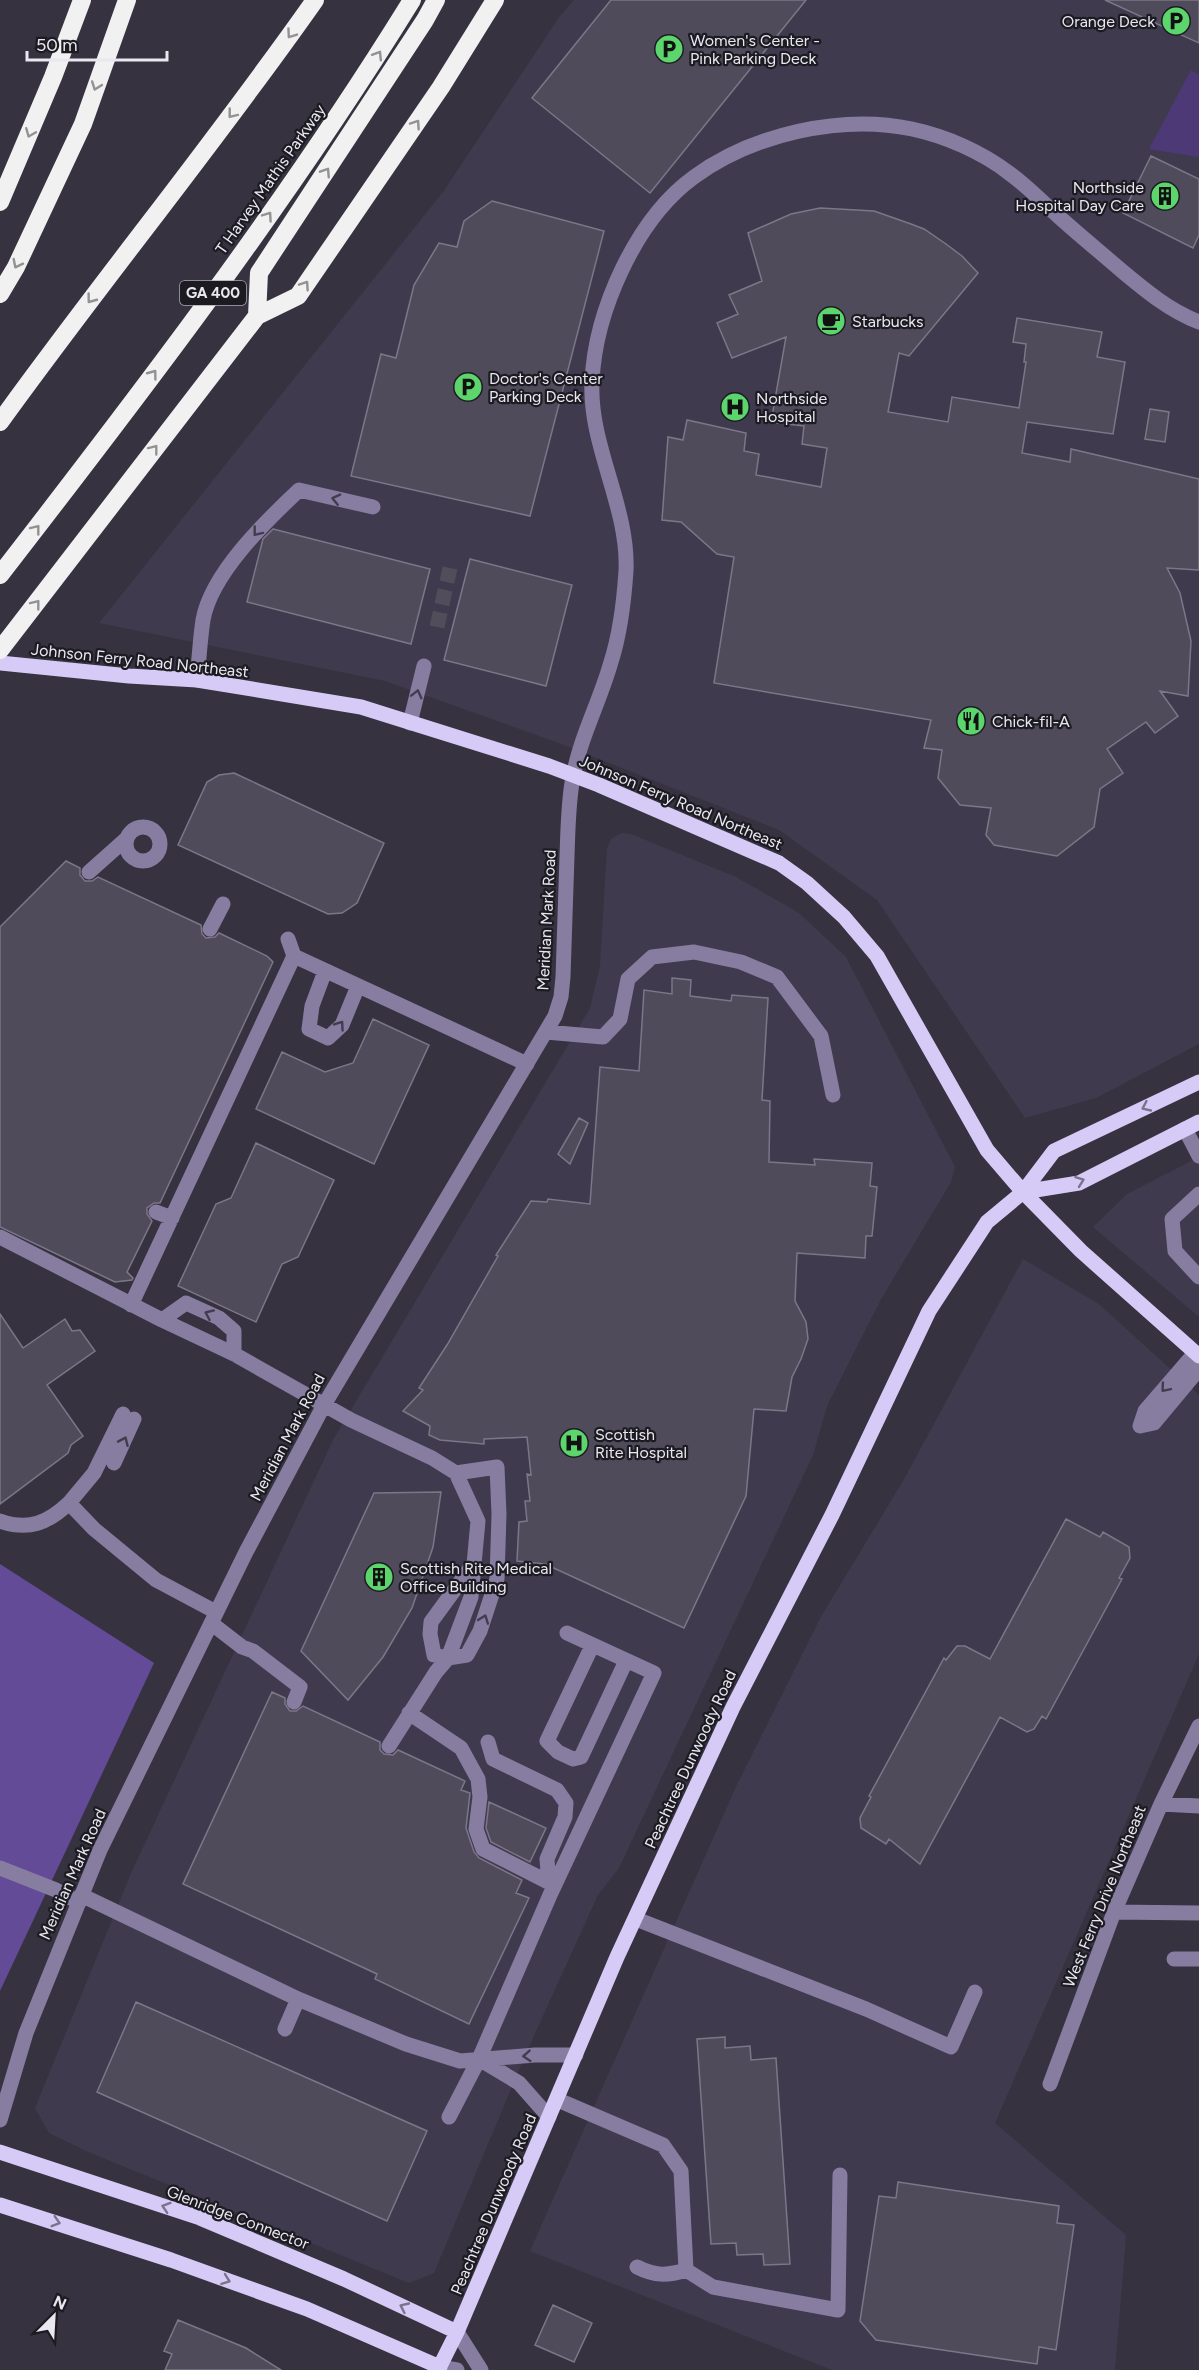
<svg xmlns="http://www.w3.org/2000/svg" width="1199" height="2370" font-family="Figtree,sans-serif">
<rect width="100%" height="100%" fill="#363240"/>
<path fill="#403a4f" d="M 574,0 L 1199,0 L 1199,1044 L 1096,1098 L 1025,1118 L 877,900 L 779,830 L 556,742 L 385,681 L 99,623 L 443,192 L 560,16 Z
M 622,833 L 631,834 L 736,877 L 799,913 L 846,957 L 955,1167 L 951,1182 L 880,1301 L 827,1406 L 813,1455 L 619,1868 L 598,1895 L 527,2051 L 434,2273 L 409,2283 L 86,2151 L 49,2133 L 35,2108 L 132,1871 L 333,1440 L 590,1008 L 600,966 L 607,848 L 612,838 Z
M 1199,1157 L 1199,1317 L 1093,1227 L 1127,1194 Z
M 1023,1259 L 1099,1304 L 1199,1395 L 1199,1654 L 995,2123 L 1126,2235 L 1115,2370 L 832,2370 L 530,2251 L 734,1791 L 822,1615 L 903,1481 Z"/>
<path fill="#4d3976" d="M 1191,70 L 1199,75 L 1199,157 L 1149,149 Z"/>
<path fill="#644b98" d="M 0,1564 L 154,1663 L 0,1991 Z"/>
<path fill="#4f4b5a" stroke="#7b7788" stroke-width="1.5" d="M 611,0 L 806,0 L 650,193 L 532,98 Z
M 1105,0 L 1199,0 L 1199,43 Z
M 1151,156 L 1199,179 L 1199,235 L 1193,248 L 1123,213 Z
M 492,201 L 604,231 L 530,516 L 351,476 L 381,354 L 396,358 L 414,285 L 439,243 L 457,247 L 464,221 Z
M 820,208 L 874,211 L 911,224 L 924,229 L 946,244 L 962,256 L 978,273 L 909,356 L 899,353 L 888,412 L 948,422 L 952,397 L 1019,408 L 1026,362 L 1024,362 L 1026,344 L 1013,342 L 1017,318 L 1102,332 L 1097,357 L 1125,362 L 1113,434 L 1027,422 L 1022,453 L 1070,462 L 1071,449 L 1199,479 L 1199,570 L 1167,568 L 1180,593 L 1191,641 L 1188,696 L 1160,691 L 1178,716 L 1155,733 L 1146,722 L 1107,749 L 1123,773 L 1100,789 L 1094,827 L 1057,856 L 994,845 L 986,835 L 991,808 L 960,805 L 938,778 L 942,750 L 924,748 L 931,720 L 714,683 L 734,557 L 717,554 L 681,522 L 662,520 L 668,437 L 683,440 L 687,420 L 746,433 L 744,451 L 759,454 L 756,475 L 821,487 L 827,448 L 802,444 L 804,426 L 771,422 L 786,337 L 732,358 L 717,323 L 738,314 L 729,295 L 762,281 L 748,233 L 791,214 Z
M 1150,409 L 1169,412 L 1165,442 L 1145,439 Z
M 273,529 L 430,569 L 411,644 L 247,602 L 263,539 Z
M 470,559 L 572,585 L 546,686 L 444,660 Z
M 234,773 L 384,843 L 357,903 L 342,913 L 328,914 L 178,845 L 207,782 L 219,775 Z
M 66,861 L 80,868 L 80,875 L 85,881 L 92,881 L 98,877 L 201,925 L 202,934 L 206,938 L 215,937 L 219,933 L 267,956 L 273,962 L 160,1203 L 154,1203 L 147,1208 L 147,1214 L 152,1221 L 127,1272 L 133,1278 L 132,1280 L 115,1282 L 0,1227 L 0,927 Z
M 672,978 L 691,980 L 690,996 L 731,1001 L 732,995 L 768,998 L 762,1100 L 770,1101 L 769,1162 L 815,1165 L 814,1159 L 872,1163 L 870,1186 L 877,1187 L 872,1236 L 866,1236 L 865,1258 L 797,1253 L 795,1301 L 806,1322 L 808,1339 L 801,1359 L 792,1377 L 786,1411 L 754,1409 L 746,1496 L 684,1628 L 545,1564 L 517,1561 L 519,1522 L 527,1521 L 525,1501 L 530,1501 L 527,1474 L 531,1475 L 527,1437 L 484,1439 L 484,1444 L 440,1440 L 429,1435 L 430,1426 L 403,1411 L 423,1390 L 419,1388 L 447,1345 L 498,1256 L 496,1255 L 531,1201 L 547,1202 L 548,1199 L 590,1204 L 600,1067 L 639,1071 L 644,990 L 672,994 Z
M 373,1019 L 429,1045 L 374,1164 L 256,1109 L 282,1052 L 325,1072 L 353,1063 Z
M 579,1118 L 588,1123 L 570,1164 L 558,1154 Z
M 256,1143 L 334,1180 L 298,1257 L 282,1264 L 256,1322 L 178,1286 L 216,1204 L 231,1198 Z
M 0,1314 L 23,1348 L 65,1319 L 72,1331 L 80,1330 L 95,1351 L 47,1385 L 83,1436 L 71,1445 L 68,1453 L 0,1504 Z
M 441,1492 L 433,1547 L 412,1608 L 383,1657 L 348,1700 L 301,1651 L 374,1493 Z
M 1066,1519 L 1100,1537 L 1103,1532 L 1129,1547 L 1130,1558 L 1119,1578 L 1122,1579 L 1046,1719 L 1042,1716 L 1034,1729 L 1027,1732 L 1000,1717 L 920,1864 L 889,1839 L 886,1844 L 861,1828 L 860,1818 L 871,1797 L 869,1796 L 944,1658 L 946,1660 L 957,1646 L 965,1646 L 990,1659 Z
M 272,1692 L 285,1698 L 285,1704 L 290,1711 L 296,1711 L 303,1706 L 380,1742 L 380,1750 L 384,1754 L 393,1755 L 398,1750 L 465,1781 L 461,1790 L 470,1793 L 466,1828 L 474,1852 L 479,1858 L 522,1880 L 516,1893 L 529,1898 L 469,2024 L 375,1979 L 377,1974 L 183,1884 Z
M 489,1802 L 546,1828 L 530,1862 L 491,1842 L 486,1828 Z
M 136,2002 L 427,2131 L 387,2221 L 97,2092 Z
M 725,2037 L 725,2048 L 750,2046 L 751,2060 L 776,2058 L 790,2264 L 764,2265 L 763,2254 L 737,2255 L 736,2243 L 711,2244 L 697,2039 Z
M 898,2182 L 1059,2206 L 1057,2223 L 1074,2225 L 1056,2350 L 1039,2347 L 1037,2364 L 876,2340 L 860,2321 L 879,2196 L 896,2198 Z
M 553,2305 L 592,2323 L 574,2362 L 535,2345 Z
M 178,2320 L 246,2348 L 281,2370 L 165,2370 L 172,2354 L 164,2351 Z"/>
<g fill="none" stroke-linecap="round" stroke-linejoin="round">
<path stroke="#514d5a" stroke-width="15" stroke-dasharray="15 8" stroke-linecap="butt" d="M 437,627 L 450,568"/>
<path stroke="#867da1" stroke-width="15" d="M 197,680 C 199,660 200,640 203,620 C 211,574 265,522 299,490 L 373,507
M 410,723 L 424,666
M126 844a17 17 0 1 1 34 0a17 17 0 1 1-34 0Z
M 89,872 L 126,839
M 210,929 L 223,904
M 288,939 L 294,956 L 527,1064
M 325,971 L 312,1006 L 309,1029 L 328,1038 L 342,1025 L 358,986
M 546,1032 L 603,1037 L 620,1019 L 628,979 L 652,957 L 694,952 L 741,962 L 777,977 L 821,1036 L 833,1095
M 1185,1129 L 1199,1156
M 1199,1194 L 1172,1219 L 1175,1251 L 1199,1277
M 156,1212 L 172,1218
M 0,1237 L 162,1320 L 234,1354 L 351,1420 L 432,1458 L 456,1473 L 478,1521 L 471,1597 L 448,1658 L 436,1672 L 389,1746
M 131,1305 L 294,956
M 162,1320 L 186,1303 L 219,1318 L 234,1331 L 234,1354
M 1195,1353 L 1145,1411 L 1140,1426 L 1154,1423 L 1199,1369
M 114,1463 L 134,1419
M 456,1473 L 497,1467 L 499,1514 L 497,1579 L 480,1631 L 467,1655 L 448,1658 L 434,1655 L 430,1634 L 431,1622 L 474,1563
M 69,1503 L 94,1473 L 123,1414
M 0,1521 C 29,1531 48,1523 69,1503 L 94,1529 L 156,1580 L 216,1612
M 211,1623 L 242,1647 L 253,1651 L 300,1687 L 294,1702
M 592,1646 L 547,1741 L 558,1752 L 573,1759 L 581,1757 L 626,1661
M 409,1713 L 461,1748 L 478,1779 L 480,1797 L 476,1829 L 483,1849 L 554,1885
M 488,1742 L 493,1759 L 557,1790 L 566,1803 L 565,1817 L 547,1859 L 548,1872 L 559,1876
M 1161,1804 L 1199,1806
M 0,1868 L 56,1890 L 78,1902
M 81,1895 L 298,1999 L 406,2044 L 460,2061 L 535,2055 L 576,2055
M 1114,1912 L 1199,1913
M 636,1919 L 866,2009 L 951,2047 L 975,1992
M 1174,1959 L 1199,1959
M 285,2029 L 298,1999
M 479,2059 L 519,2083 L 549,2117
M 1050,2084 L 1114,1912 L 1161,1804 L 1199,1726
M 558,2100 L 663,2145 L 681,2171 L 686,2270 L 713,2287 L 838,2310 L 840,2175
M 449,2117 L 479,2059 L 550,1895 L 654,1673 L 567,1633
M 0,2120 L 26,2033 L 100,1850 L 246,1552 L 324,1405 L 555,1016 L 561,997 L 563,977 C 564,937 566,896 567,856 C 568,830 568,803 573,777 C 580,738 600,701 611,662 C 620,634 624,601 626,571 C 629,507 589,446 592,382 C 595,311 636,219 694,177 C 753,134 841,114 912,129 C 945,136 982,152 1009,173 C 1026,185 1041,201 1057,215 C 1078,234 1100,252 1122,271 C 1146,291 1170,311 1199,322
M 637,2267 C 655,2276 667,2276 686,2270
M 457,2332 L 481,2370
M 440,2367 L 457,2370"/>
<path stroke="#d6cbf7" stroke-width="15" d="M 0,663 L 129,676 L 197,680 L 361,707 L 549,766 L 599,785 L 779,863 L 807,883 L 844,917 L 877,956 L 987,1150 L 1023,1192 L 1081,1251 L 1199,1356
M 1023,1192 L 1079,1183 L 1199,1122
M 0,2152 L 200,2218 L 344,2279 L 457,2332
M 0,2205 L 171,2260 L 307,2309 L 440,2367
M 438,2370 L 457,2332 L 617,1957 L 733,1707 L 832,1515 L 929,1311 L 987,1222 L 1023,1192 L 1054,1151 L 1199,1082"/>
<path stroke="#f1f1f1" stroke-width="18" d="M 0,202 L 53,77 L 82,0
M 0,294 L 16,267 L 83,124 L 127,0
M 257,316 L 259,273 L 425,20 L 436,0
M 0,422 C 103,279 214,144 315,0
M 0,575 C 144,389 288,201 412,0
M 0,650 L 257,316 L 298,296 L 441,87 L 495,0"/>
</g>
<defs><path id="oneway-chevron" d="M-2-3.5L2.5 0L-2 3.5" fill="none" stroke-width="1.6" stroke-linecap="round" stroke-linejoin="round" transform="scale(1.5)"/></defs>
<g stroke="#929194">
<use href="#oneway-chevron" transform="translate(291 34) rotate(125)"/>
<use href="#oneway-chevron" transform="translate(378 55) rotate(-58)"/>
<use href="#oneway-chevron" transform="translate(96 86) rotate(110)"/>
<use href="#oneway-chevron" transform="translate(232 114) rotate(128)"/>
<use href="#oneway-chevron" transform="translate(416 124) rotate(-56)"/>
<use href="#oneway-chevron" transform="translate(30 133) rotate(112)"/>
<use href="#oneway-chevron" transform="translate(326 172) rotate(-57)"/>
<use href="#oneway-chevron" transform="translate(268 216) rotate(-55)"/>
<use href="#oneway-chevron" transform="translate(17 264) rotate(117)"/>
<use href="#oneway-chevron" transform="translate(305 285) rotate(-56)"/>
<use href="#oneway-chevron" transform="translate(91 299) rotate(127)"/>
<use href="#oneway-chevron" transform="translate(153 374) rotate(-53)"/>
<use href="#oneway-chevron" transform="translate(154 449) rotate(-52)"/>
<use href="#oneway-chevron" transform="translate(36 529) rotate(-52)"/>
<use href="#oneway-chevron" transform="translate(36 604) rotate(-52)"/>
</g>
<g stroke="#423d4e">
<use href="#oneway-chevron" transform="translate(336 499) rotate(-167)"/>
<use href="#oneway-chevron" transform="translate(257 532) rotate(128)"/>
<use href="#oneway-chevron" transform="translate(417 694) rotate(-76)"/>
<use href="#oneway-chevron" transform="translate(340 1025) rotate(-55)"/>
<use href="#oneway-chevron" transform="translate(209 1314) rotate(-156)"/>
<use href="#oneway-chevron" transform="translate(1165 1388) rotate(130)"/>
<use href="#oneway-chevron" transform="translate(124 1441) rotate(-66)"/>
<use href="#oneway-chevron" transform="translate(484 1619) rotate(-70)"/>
<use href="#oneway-chevron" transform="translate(527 2056) rotate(176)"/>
</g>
<g stroke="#7a738c">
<use href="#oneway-chevron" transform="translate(1146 1107) rotate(155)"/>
<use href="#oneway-chevron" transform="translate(1080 1181) rotate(-20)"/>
<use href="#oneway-chevron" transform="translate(166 2207) rotate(-162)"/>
<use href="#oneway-chevron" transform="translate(56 2222) rotate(17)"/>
<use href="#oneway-chevron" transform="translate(226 2280) rotate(20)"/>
<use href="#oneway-chevron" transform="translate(404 2307) rotate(-155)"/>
</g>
<defs>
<g id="parking-disc" transform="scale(1.5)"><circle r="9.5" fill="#5cd56d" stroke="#1d1b22"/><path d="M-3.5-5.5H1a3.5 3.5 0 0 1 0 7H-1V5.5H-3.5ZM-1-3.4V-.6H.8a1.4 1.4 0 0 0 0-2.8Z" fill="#111"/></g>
<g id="building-disc" transform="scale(1.5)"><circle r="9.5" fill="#5cd56d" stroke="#1d1b22"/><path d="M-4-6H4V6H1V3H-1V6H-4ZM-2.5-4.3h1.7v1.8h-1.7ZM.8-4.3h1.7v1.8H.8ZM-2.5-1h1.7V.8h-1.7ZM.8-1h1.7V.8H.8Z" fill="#111"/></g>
<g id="cafe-disc" transform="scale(1.5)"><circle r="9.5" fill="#5cd56d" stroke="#1d1b22"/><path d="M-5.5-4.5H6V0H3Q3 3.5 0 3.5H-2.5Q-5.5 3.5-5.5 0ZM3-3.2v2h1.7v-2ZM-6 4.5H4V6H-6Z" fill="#111"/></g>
<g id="hospital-disc" transform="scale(1.5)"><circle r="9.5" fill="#5cd56d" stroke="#1d1b22"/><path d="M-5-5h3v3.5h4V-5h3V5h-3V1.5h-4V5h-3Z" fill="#111"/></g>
<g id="restaurant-disc" transform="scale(1.5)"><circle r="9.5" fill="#5cd56d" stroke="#1d1b22"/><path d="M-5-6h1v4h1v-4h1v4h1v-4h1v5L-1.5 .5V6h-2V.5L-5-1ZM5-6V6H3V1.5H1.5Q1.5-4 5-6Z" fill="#111"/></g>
</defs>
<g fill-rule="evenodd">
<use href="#parking-disc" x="1176" y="21"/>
<use href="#parking-disc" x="669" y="49"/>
<use href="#building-disc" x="1165" y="196"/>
<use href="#cafe-disc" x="831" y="321"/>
<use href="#parking-disc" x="468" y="387"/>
<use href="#hospital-disc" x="735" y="407"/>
<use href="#restaurant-disc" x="971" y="721"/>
<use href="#hospital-disc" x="574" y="1443"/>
<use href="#building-disc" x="379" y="1577"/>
</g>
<g text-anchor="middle" stroke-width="4.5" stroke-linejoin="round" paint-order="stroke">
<rect fill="#1d1b22" stroke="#acaab2" stroke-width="1.5" x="180" y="281" width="66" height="24" rx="4.5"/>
<g font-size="15" font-weight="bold" fill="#e9e7f0">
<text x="213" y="298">GA 400</text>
</g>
<g font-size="16" fill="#e9e7f0" stroke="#1d1b22" text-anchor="start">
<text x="1155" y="27" text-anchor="end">Orange Deck</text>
<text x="690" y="46">Women's Center -<tspan x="690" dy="18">Pink Parking Deck</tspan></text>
<text x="1144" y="193" text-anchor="end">Northside<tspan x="1144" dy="18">Hospital Day Care</tspan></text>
<text x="852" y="327">Starbucks</text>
<text x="489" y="384">Doctor's Center<tspan x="489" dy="18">Parking Deck</tspan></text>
<text x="756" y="404">Northside<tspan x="756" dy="18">Hospital</tspan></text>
<text x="992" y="727">Chick-fil-A</text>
<text x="595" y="1440">Scottish<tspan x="595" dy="18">Rite Hospital</tspan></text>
<text x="400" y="1574">Scottish Rite Medical<tspan x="400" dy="18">Office Building</tspan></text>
</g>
<g font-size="16" fill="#e9e7f0" stroke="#1d1b22">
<text transform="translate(270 179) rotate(-55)" y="6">T Harvey Mathis Parkway</text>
<text transform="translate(140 660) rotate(6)" y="6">Johnson Ferry Road Northeast</text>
<text transform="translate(681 802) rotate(23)" y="6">Johnson Ferry Road Northeast</text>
<text transform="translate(546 920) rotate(-87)" y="6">Meridian Mark Road</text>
<text transform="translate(287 1437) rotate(-62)" y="6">Meridian Mark Road</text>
<text transform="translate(690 1759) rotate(-65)" y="6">Peachtree Dunwoody Road</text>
<text transform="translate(72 1874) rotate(-66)" y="6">Meridian Mark Road</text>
<text transform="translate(1104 1896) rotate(-68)" y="6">West Ferry Drive Northeast</text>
<text transform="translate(493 2204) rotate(-67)" y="6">Peachtree Dunwoody Road</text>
<text transform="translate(238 2217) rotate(21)" y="6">Glenridge Connector</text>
</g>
</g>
<g transform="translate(54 2316) rotate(24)" stroke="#1d1b22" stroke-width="4.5" paint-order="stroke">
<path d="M0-4.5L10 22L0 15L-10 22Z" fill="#e9e7f0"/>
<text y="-9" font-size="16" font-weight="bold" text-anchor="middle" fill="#e9e7f0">N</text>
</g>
<path d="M27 51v9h140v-9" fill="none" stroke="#e9e7f0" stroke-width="3"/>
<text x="36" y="51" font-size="18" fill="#e9e7f0" stroke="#1d1b22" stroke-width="4.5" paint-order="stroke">50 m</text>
</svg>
